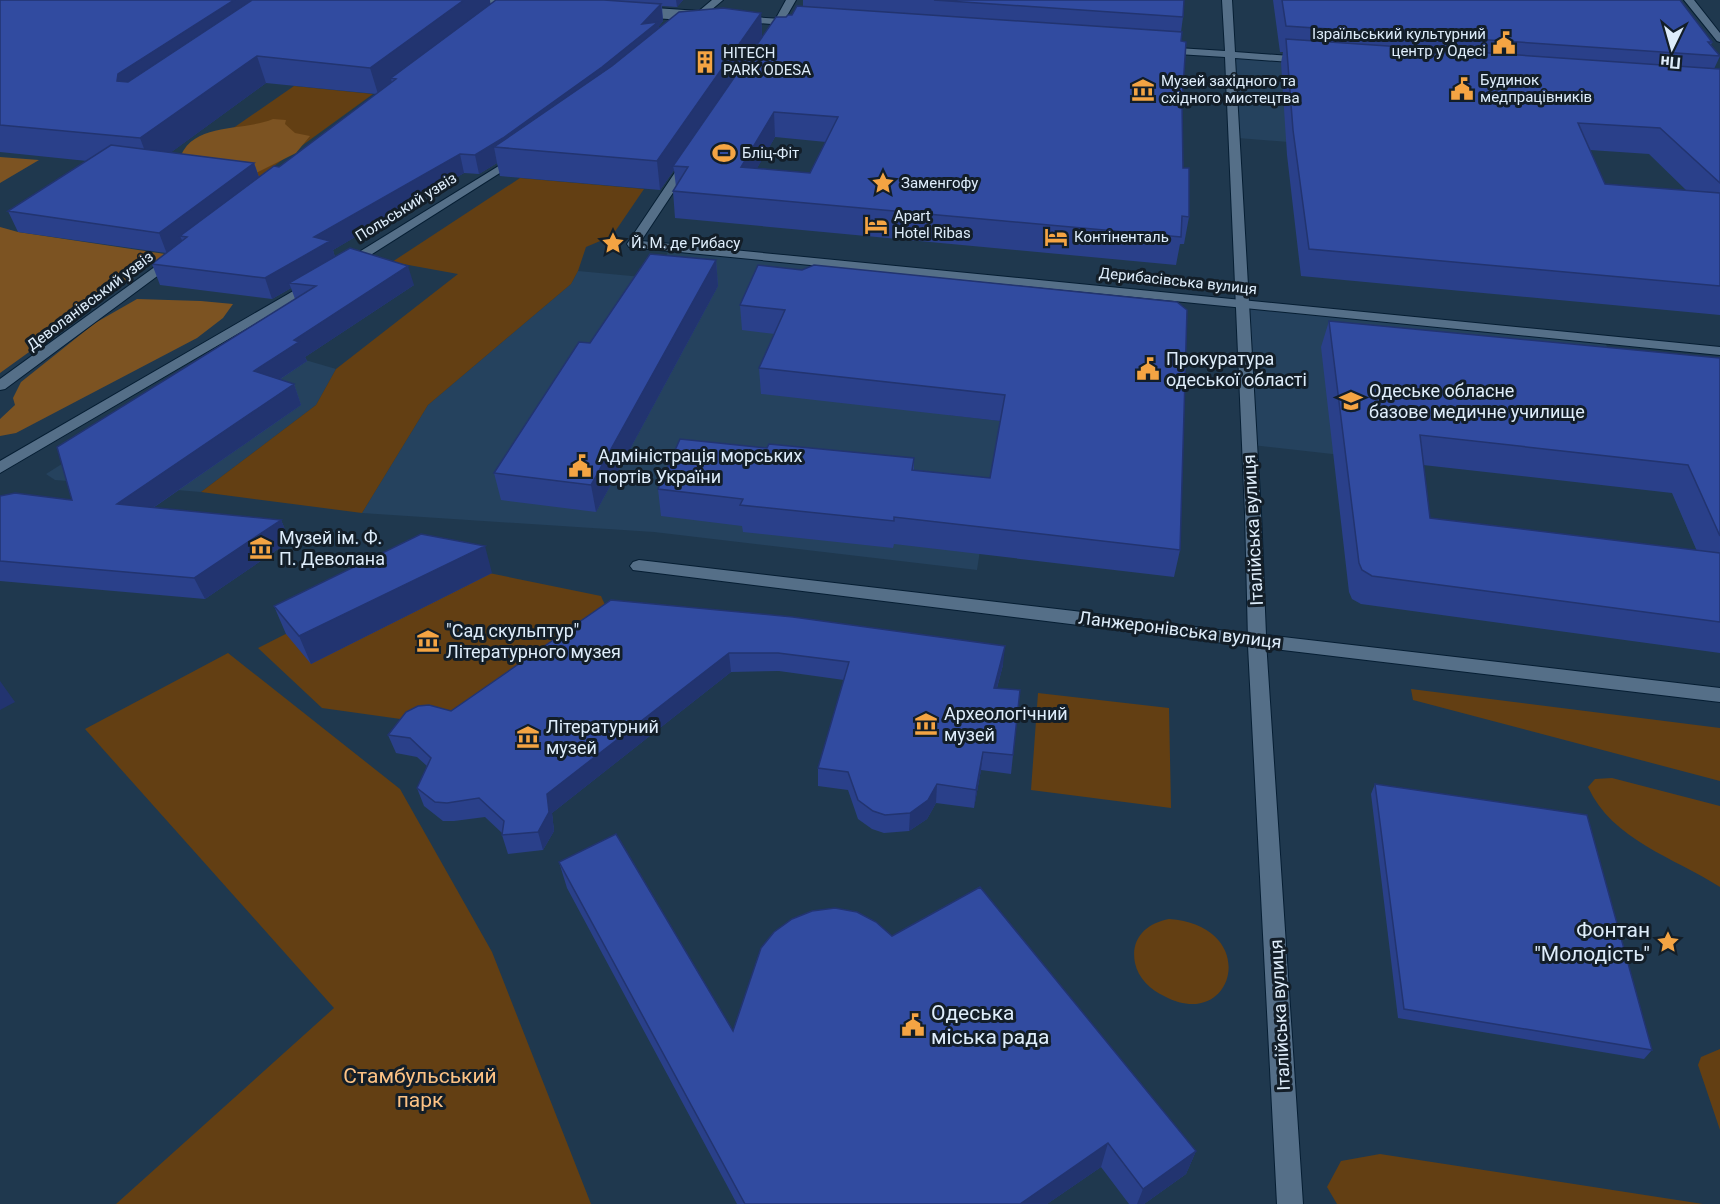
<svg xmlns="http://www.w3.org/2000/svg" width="1720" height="1204" font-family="Roboto,sans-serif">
<rect width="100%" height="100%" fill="#1f384e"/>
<path fill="#25425e" d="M 1231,55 L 1391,67 L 1414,152 L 1238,138 Z
M 670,249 L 978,280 L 949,415 L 1009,422 L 987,505 L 977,570 L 654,532 L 362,513 L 428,405 L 571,284 L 578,271 L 653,278 Z
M 1248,308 L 1605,342 L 1619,376 L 1720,498 L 1720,606 L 1672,492 L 1252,445 Z
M 251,344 L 336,369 L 316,405 L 201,492 L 55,480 L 46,474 Z"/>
<path fill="#633f13" d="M 294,86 L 373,94 L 252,182 L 171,171 Z
M 520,178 L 644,189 L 612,236 L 586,247 L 578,271 L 571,284 L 428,405 L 362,513 L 201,492 L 316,405 L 336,369 L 458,274 L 392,262 Z
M 430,561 L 601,596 L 609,614 L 436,724 L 322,708 L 258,648 Z
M 228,653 L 400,789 L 492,952 L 591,1204 L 116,1204 L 334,1008 L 85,729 Z
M 1411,689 L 1720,728 L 1720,781 L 1413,700 Z
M 1038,693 L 1169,708 L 1171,808 L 1031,790 Z
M 1612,778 L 1720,806 L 1720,887 C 1675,858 1612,840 1588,787 L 1595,779 Z
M 1169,919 C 1263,926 1234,1034 1164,996 C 1151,990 1138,978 1135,963 C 1130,938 1147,923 1169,919 Z
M 1720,1049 L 1720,1130 L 1698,1065 L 1701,1057 Z
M 1380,1154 L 1703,1204 L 1337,1204 L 1327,1187 L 1341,1161 Z"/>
<path fill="#7c5322" d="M 273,119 L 286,120 L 285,124 L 295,133 L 310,136 L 296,153 L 256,173 L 179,161 C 190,121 243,132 273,119 Z
M 0,157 L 39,160 L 0,183 Z
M 0,227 L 18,232 L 165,254 L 0,373 Z
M 137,299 L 201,301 L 233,304 L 223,318 L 197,338 L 16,433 L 0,436 L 0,419 L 15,405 L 13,398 L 21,382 L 95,323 Z"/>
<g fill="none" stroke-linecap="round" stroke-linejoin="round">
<g stroke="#061e33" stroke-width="2">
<path id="street" d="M 786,0 L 796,0 L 773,40 L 767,40 L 765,38 Z
M 688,158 L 694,161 L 641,241 L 1720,347 L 1720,355 L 629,247 L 627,244 L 684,159 Z
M 174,253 L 180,257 L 179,260 L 5,389 L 0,390 L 0,379 Z
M 639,560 L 1074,611 L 1264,636 L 1266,641 L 1303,1204 L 1277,1204 L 1248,646 L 633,570 L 630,566 L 633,562 Z"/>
</g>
<g stroke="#061e33" stroke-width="2">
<path id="secondary" d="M 712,0 L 723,0 L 692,26 L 686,26 L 686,22 Z
M 1222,0 L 1232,0 L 1235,52 L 1305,57 L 1310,60 L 1305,63 L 1235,58 L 1261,513 L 1266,635 L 1720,688 L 1720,702 L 1250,646 L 1248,641 L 1245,513 L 1225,57 L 1162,53 L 1157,50 L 1162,47 L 1225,51 Z
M 1684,0 L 1694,0 L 1720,33 L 1720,42 L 1717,41 Z
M 737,16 L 797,20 L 802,23 L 797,26 L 734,21 L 734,17 Z
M 518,154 L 522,155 L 522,159 L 350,268 L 340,268 L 338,265 Z
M 314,279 L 321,283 L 319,286 L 0,473 L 0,461 Z"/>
</g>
<use href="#street" fill="#556f88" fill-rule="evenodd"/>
<use href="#secondary" fill="#556f88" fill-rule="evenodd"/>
<g stroke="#061e33" stroke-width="12" stroke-linecap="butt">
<path id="secondary-bridge" d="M 480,0 L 519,2
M 639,12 L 699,16"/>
</g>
<use href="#secondary-bridge" stroke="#556f88" stroke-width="10"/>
</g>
<path fill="#2a408a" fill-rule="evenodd" d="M 0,0 L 490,0 L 490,4 L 496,0 L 683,0 L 677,7 L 662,6 L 663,21 L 659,26 L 659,28 L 761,13 L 762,37 L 786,17 L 792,15 L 803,6 L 803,0 L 1184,0 L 1183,17 L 1181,32 L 1183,168 L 1189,217 L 1184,244 L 1180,244 L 1176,265 L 675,218 L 673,191 L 676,187 L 674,170 L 660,190 L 500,176 L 497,163 L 479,174 L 464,173 L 333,250 L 335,257 L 414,285 L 305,357 L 307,361 L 279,380 L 294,384 L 301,405 L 153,508 L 281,520 L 290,541 L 205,599 L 0,581 L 0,496 L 72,500 L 295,299 L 291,288 L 272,299 L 160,285 L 152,264 L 166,253 L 18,232 L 8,211 L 87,161 L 0,152 ZM 266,83 L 376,94 L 279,167 L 259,177 L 254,163 L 170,153 ZM 775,137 L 826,142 L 810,173 L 757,168 Z
M 1273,0 L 1680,0 L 1712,42 L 1711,45 L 1720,56 L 1714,69 L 1720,69 L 1720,315 L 1301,276 L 1287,155 L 1281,63 L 1283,52 L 1280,52 ZM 1590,150 L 1649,154 L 1687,191 L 1605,184 Z
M 716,260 L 718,286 L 596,512 L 501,500 L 494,473 L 590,343 Z
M 802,270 L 1177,302 L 1180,550 L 1174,577 L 894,544 L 893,548 L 743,532 L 742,526 L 661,516 L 658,489 L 767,448 L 914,458 L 914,470 L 990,478 L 1000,421 L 761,394 L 759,368 L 775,334 L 742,330 L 740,305 Z
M 1329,321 L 1720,358 L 1720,653 L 1361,604 L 1352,599 L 1349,592 L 1321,347 ZM 1423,465 L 1672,493 L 1697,551 L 1430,518 Z
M 492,573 L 311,664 L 286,634 L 274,606 Z
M 611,600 L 1003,665 L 997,688 L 1013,755 L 1011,774 L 981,770 L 974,808 L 936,803 L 927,819 L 909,831 L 884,833 L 872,829 L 858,819 L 848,790 L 818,786 L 818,768 L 844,680 L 779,671 L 731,672 L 552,813 L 554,831 L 543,850 L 508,854 L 502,835 L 502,833 L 485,817 L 454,821 L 443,821 L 424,806 L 417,788 L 427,766 L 417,757 L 396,753 L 388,735 L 451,711 Z
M 1375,784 L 1652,1050 L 1644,1059 L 1398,1018 L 1371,794 Z
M 559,862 L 733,1031 L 892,936 L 1196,1151 L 1186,1174 L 1144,1204 L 1129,1204 L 1101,1167 L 1047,1204 L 737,1204 L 567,888 Z"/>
<path fill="#223470" d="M 234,0 L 280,0 L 129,101 L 117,81 L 118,74 Z
M 464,0 L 490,0 L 491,8 L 396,79 L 391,78 L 392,83 L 378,94 L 370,68 Z
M 676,0 L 683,0 L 677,7 Z
M 661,4 L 663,21 L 659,26 L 660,40 L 494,147 L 497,163 L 479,174 L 475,155 L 642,24 Z
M 761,13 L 762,38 L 673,166 L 674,170 L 660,190 L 657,161 Z
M 257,56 L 266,83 L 151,167 L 140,138 Z
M 774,112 L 775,137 L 743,193 L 741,167 Z
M 460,154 L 464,173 L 333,250 L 336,261 L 289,283 L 291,288 L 272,299 L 265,278 L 314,237 Z
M 254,163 L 261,183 L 180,236 L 183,242 L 167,254 L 159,233 Z
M 716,260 L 718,286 L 596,512 L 591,485 Z
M 408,266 L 414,285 L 305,357 L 307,361 L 262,391 L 254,371 L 294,340 Z
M 294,384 L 301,405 L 128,525 L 117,504 Z
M 281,520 L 290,541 L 205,599 L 194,578 Z
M 485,546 L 492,573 L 311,664 L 299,636 Z
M 1005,646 L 1003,665 L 992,706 L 994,688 Z
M 729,653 L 731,672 L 552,813 L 554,831 L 543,850 L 538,832 L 547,794 Z
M 0,681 L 15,702 L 0,710 Z
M 983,752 L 981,770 L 974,808 L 976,790 Z
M 937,784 L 936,803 L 927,819 L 909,831 L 910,813 Z
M 1108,1143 L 1101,1167 L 1047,1204 L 1020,1204 Z
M 1196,1151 L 1186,1174 L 1144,1204 L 1137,1204 L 1143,1189 Z"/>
<path fill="#314ba0" stroke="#223470" stroke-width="1.5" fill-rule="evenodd" d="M 0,0 L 234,0 L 118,74 L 117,81 L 128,82 L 252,0 L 464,0 L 370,68 L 257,56 L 140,138 L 0,125 Z
M 496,0 L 604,0 L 661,4 L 642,24 L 658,22 L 602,67 L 503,138 L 475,155 L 460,154 L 314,237 L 330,241 L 265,278 L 152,264 L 187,237 L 180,236 L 274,166 L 279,167 L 396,79 L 391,78 Z
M 934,0 L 1184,0 L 1183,17 Z
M 1282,0 L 1680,0 L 1712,42 L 1708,42 L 1720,56 L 1286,26 Z
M 797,6 L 1182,32 L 1181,41 L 1186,42 L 1182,103 L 1183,168 L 1189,168 L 1189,217 L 1182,216 L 1181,237 L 673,191 L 688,167 L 673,166 L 776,17 L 786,17 L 788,15 L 792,15 ZM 774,112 L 838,117 L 810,173 L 741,167 Z
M 723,8 L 761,13 L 657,161 L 494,147 L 612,66 L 679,12 Z
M 1286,39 L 1720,69 L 1720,183 L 1660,128 L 1578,123 L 1605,184 L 1720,193 L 1720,286 L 1309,249 L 1293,130 Z
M 111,145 L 254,163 L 159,233 L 8,211 Z
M 350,248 L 408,266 L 294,340 L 299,342 L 254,371 L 294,384 L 117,504 L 281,520 L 194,578 L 0,561 L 0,496 L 15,493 L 72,500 L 57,447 L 316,286 L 289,283 Z
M 650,254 L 716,260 L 591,485 L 494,473 L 579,342 L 590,343 Z
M 758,265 L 802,270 L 814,265 L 1177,302 L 1187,310 L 1180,550 L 894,517 L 894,521 L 740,505 L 743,499 L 658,489 L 680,439 L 767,448 L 769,444 L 914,458 L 912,470 L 990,478 L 1005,395 L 759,368 L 785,310 L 740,305 Z
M 1329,321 L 1720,358 L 1720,536 L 1688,465 L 1420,435 L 1430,518 L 1720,553 L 1720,622 L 1372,576 L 1362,570 L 1359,563 Z
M 421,534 L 485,546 L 299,636 L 274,606 Z
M 611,600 L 793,617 L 1005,646 L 994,688 L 1020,690 L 1013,755 L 983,752 L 976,790 L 937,784 L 928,800 L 910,813 L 885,815 L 873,811 L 858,800 L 848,772 L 818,768 L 849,662 L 778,653 L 729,653 L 547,794 L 549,812 L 538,832 L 502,835 L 504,821 L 479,798 L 447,803 L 435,802 L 417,788 L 431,758 L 410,738 L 388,735 L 406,712 L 418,706 L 429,705 L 451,711 Z
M 1375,784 L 1587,815 L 1652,1050 L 1404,1009 Z
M 616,834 L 733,1031 L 761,948 L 774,932 L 792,919 L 812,911 L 835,908 L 857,912 L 876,922 L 892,936 L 980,887 L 1196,1151 L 1143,1189 L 1108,1143 L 1020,1204 L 745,1204 L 559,862 Z"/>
<defs>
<g id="civic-bare" transform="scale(1.8)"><path d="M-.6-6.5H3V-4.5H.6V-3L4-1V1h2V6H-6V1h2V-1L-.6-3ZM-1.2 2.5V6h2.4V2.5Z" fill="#f4a443" stroke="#131e28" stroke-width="2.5" paint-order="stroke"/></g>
<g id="building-bare" transform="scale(1.8)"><path d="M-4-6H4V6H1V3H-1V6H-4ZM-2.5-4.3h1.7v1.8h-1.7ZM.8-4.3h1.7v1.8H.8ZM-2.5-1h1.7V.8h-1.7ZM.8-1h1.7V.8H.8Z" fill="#f4a443" stroke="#131e28" stroke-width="2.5" paint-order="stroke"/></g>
<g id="museum-bare" transform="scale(1.8)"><path d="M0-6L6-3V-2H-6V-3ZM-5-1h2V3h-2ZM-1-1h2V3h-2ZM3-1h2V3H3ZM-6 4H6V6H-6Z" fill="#f4a443" stroke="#131e28" stroke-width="2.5" paint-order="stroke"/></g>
<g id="stadium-bare" transform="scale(1.8)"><path d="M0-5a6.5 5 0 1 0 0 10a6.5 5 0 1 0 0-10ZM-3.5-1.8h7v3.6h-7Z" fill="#f4a443" stroke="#131e28" stroke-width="2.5" paint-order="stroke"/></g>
<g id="sight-bare" transform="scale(1.8)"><path d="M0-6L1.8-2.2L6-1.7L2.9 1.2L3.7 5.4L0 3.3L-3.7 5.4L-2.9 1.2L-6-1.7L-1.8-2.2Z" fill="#f4a443" stroke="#131e28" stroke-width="2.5" paint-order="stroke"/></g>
<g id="hotel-bare" transform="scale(1.8)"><path d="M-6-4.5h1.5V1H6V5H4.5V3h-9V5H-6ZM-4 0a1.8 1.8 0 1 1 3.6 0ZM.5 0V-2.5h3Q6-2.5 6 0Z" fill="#f4a443" stroke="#131e28" stroke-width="2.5" paint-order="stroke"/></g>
<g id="university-bare" transform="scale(1.8)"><path d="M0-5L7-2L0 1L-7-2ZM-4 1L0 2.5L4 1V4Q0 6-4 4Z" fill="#f4a443" stroke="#131e28" stroke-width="2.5" paint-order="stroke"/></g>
</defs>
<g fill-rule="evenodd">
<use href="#civic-bare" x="1504" y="43"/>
<use href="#building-bare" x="705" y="62"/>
<use href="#civic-bare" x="1462" y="89"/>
<use href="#museum-bare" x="1143" y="90"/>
<use href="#stadium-bare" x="724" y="153"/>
<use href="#sight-bare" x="883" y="183"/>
<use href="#hotel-bare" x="876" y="225"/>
<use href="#hotel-bare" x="1056" y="237"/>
<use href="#sight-bare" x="613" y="243"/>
<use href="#civic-bare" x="1148" y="369"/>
<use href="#university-bare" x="1351" y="401"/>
<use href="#civic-bare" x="580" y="466"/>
<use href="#museum-bare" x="261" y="548"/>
<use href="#museum-bare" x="428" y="641"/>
<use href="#museum-bare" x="926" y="724"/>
<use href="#museum-bare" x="528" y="737"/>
<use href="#sight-bare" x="1668" y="942"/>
<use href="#civic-bare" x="913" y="1025"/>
</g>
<g text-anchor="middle" stroke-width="6" stroke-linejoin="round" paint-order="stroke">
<g font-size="15" fill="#deedfb" stroke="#131e28" text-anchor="start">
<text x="1486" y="39" text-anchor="end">Ізраїльський культурний<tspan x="1486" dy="17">центр у Одесі</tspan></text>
<text x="723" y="58">HITECH<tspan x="723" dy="17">PARK ODESA</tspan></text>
<text x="1480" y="85">Будинок<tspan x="1480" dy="17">медпрацівників</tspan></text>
<text x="1161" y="86">Музей західного та<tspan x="1161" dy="17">східного мистецтва</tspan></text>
<text x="742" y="158">Бліц-Фіт</text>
<text x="901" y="188">Заменгофу</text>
<text x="894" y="221">Apart<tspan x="894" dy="17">Hotel Ribas</tspan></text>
<text x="1074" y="242">Контіненталь</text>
<text x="631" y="248">Й. М. де Рибасу</text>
</g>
<g font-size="15" fill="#deedfb" stroke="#131e28">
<text transform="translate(406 207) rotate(-32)" y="5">Польський узвіз</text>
<text transform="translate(1178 281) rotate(6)" y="5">Дерибасівська вулиця</text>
<text transform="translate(90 301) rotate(-37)" y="5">Деволанівський узвіз</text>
</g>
<g font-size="18" fill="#deedfb" stroke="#131e28" text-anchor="start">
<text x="1166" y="365">Прокуратура<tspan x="1166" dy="21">одеської області</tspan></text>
<text x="1369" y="397">Одеське обласне<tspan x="1369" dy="21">базове медичне училище</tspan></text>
<text x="598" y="462">Адміністрація морських<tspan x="598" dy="21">портів України</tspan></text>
<text x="279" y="544">Музей ім. Ф.<tspan x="279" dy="21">П. Деволана</tspan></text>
<text x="446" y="637">"Сад скульптур"<tspan x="446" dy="21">Літературного музея</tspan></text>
<text x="944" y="720">Археологічний<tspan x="944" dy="21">музей</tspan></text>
<text x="546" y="733">Літературний<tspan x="546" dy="21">музей</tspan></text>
</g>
<g font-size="18" fill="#deedfb" stroke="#131e28">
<text transform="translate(1253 530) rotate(-93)" y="6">Італійська вулиця</text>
<text transform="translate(1180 630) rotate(7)" y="6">Ланжеронівська вулиця</text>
<text transform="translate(1280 1015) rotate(-93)" y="6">Італійська вулиця</text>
</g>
<g font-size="21" fill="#deedfb" stroke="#131e28" text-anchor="end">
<text x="1650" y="937">Фонтан<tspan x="1650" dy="24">"Молодість"</tspan></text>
<text x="931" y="1020" text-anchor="start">Одеська<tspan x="931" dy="24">міська рада</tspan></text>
</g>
<g font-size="21" fill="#fcc284" stroke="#131e28">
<text x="420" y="1083">Стамбульський<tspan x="420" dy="24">парк</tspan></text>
</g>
</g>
<g transform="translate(1672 48) rotate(185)" stroke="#131e28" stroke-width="4.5" paint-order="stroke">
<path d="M0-4.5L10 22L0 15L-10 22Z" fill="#deedfb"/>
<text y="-9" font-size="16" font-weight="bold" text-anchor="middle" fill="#deedfb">Пн</text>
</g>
</svg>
